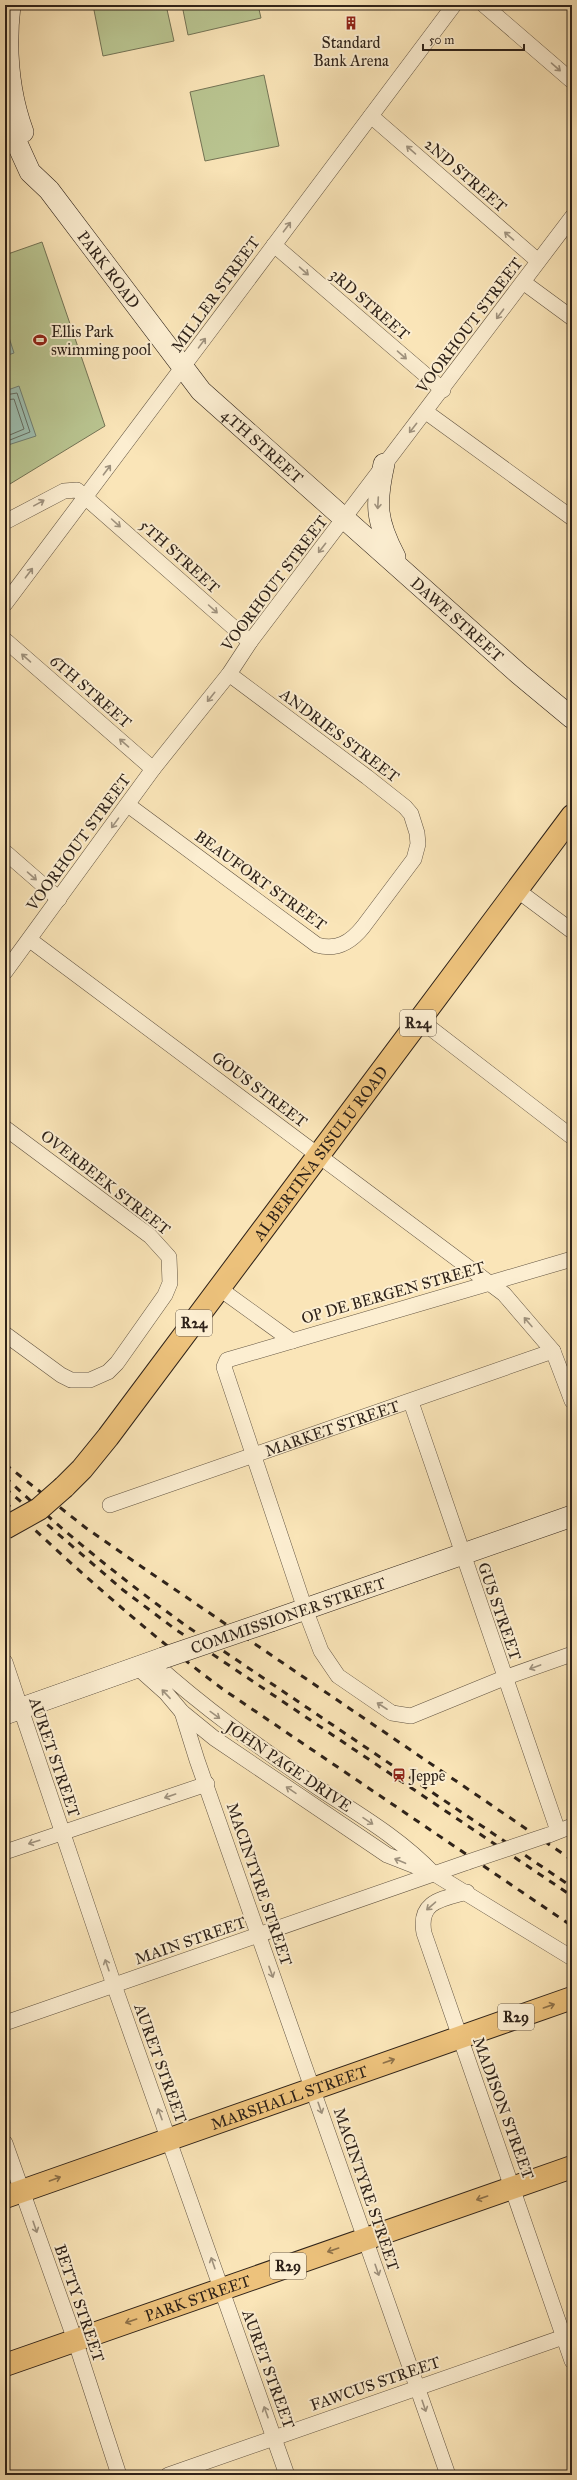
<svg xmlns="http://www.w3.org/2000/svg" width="577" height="2480" font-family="'IM FELL Great Primer',serif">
<rect width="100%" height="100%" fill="#fae5b8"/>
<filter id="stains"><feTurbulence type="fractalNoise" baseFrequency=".005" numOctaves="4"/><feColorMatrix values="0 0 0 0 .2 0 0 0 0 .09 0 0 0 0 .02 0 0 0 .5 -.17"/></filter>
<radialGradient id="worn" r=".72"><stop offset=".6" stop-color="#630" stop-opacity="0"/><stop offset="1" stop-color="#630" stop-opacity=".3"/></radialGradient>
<path fill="#bac692" stroke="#747456" d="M 93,5 L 166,5 L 174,41 L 103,56 Z
M 182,5 L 258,5 L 261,18 L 188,35 Z
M 264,75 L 279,146 L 205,161 L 190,92 Z
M 42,242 L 105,426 L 5,487 L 5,255 Z"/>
<path fill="#9ebfb1" stroke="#718074" d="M 5,325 L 14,353 L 5,356 Z
M 19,386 L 36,436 L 5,446 L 5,391 Z"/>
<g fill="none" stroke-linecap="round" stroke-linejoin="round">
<path stroke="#667065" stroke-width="1" d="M 5,395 L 17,393 L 30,432 L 5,442
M 5,400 L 14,399 L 24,429 L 5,437"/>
<g stroke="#615341" stroke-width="16">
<g id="street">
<path d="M 484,5 L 572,81"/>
<path d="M 371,116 L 538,261"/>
<path d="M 274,245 L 443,390"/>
<path d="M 523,282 L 572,318"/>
<path d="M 426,412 L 572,518"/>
<path d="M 5,522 L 64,491 L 77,490 L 250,642"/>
<path d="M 5,604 L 454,5"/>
<path d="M 5,640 L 153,769"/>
<path d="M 128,805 L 317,945 C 337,951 351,942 363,927 L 414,859 L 418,844 L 417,833 L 411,814 L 405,807 L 367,777 L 229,674"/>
<path d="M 5,852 L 59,899"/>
<path d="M 517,890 L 572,931"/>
<path d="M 30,940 L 504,1294 L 553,1351 L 572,1401"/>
<path d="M 5,972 L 153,769 L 229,674 L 250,642 L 572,217"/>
<path d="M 420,1020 L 572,1137"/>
<path d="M 5,1128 L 150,1236 L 169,1257 L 170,1283 L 165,1295 L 117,1363 L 108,1372 L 90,1380 L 71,1380 L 61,1375 L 5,1334"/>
<path d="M 572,1259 L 227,1360 L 224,1367 L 305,1609 L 321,1651 L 338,1676 L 392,1713 L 411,1716 L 504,1678 L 572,1654"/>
<path d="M 220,1289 L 292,1341"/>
<path d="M 411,1402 L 558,1831"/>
<path id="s1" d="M 110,1505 L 553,1351"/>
<path d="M 5,1662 L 114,1985 L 287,2475"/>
<path d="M 138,1668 L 166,1693 L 182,1712 L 214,1738 L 387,1855 L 433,1873 C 400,1838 358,1814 317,1787 C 259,1747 205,1709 153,1662"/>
<path d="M 182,1712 L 197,1760 L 448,2475"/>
<path d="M 549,1835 L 572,1826"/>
<path d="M 5,1852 L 207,1784"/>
<path d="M 433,1873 L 572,1958"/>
<path d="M 467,1892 C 442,1899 418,1901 424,1933 L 572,2361"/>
<path d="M 5,2023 L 468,1862"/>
<path d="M 5,2143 L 75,2340 L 119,2475"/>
<path d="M 168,2475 L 572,2334"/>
</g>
</g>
<g stroke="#2e2219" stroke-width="22">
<g id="secondary">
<path d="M 10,5 C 5,49 8,91 23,132"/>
<path id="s2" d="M 5,117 L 30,172 L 49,190 L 201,391 L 519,674 L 572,718"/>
<path d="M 384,464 C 375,504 376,521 395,557"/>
<path d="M 271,1621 L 572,1516"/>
<path d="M 5,1714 L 163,1658"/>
</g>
</g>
<g stroke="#2e2219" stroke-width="24">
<g id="primary">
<path id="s3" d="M 64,1487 L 82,1469 L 108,1437 L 572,816"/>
<path id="s4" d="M 5,2197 L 572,1998"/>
<path id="s5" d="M 5,2365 L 572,2167"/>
</g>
</g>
<use href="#street" stroke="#fceed1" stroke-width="15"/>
<use href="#secondary" stroke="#fceed1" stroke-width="21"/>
<use href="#primary" stroke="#edc27c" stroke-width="22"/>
<path stroke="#2e2219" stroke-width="3" stroke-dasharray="7 7" stroke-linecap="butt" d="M 5,1464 L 86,1528 L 142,1567 L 572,1860
M 5,1477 C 62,1531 122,1579 185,1625 L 572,1887
M 5,1488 L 123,1590 L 175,1629 L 572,1896
M 5,1502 C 75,1568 146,1632 224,1690 L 572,1926"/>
<g stroke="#615341" stroke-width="16" stroke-linecap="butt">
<path id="street-bridge" d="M 468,1862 L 548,1835"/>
</g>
<g stroke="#2e2219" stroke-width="22" stroke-linecap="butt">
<path id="secondary-bridge" d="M 163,1658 L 271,1621"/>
</g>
<g stroke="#2e2219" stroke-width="24" stroke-linecap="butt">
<path id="primary-bridge" d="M 5,1528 L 39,1509 L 64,1487"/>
</g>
<use href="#street-bridge" stroke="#fceed1" stroke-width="15"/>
<use href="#secondary-bridge" stroke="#fceed1" stroke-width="21"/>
<use href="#primary-bridge" stroke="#edc27c" stroke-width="22"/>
</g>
<defs><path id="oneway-shaft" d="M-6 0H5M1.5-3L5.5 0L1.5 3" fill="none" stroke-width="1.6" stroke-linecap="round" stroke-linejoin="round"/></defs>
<g stroke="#9f927e">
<use href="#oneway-shaft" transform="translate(556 67) rotate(41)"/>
<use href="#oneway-shaft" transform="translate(411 150) rotate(-139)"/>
<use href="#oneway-shaft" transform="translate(287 227) rotate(-53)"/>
<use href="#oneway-shaft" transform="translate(509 236) rotate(-139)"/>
<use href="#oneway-shaft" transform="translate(304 271) rotate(41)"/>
<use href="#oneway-shaft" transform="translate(500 314) rotate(127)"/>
<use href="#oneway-shaft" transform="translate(202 343) rotate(-54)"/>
<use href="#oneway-shaft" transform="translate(402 355) rotate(41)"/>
<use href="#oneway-shaft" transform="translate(413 428) rotate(128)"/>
<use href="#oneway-shaft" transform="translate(107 470) rotate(-53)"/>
<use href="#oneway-shaft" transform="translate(39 503) rotate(-29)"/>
<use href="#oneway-shaft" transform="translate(378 503) rotate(93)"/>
<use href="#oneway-shaft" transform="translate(116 523) rotate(42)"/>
<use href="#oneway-shaft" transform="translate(322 548) rotate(128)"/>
<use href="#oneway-shaft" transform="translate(29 573) rotate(-53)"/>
<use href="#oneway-shaft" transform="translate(213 609) rotate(42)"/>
<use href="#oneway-shaft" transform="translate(26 658) rotate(-139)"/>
<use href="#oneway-shaft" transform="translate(211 697) rotate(129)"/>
<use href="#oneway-shaft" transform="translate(124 743) rotate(-139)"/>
<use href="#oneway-shaft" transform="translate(115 823) rotate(126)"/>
<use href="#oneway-shaft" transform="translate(32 876) rotate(41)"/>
<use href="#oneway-shaft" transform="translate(528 1322) rotate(-131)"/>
<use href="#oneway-shaft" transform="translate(535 1667) rotate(160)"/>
<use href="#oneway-shaft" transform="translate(166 1694) rotate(-133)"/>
<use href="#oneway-shaft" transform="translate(382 1706) rotate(-147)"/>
<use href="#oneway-shaft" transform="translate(215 1715) rotate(36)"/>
<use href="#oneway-shaft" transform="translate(291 1790) rotate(-146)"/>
<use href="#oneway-shaft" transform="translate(170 1796) rotate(161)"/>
<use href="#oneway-shaft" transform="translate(368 1821) rotate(34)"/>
<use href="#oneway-shaft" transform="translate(34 1842) rotate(162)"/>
<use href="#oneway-shaft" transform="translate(400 1861) rotate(-157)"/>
<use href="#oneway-shaft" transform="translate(431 1906) rotate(139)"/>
<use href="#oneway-shaft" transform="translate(107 1965) rotate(-109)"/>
<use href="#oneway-shaft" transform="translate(271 1972) rotate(70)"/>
<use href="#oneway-shaft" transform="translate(320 2108) rotate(71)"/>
<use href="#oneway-shaft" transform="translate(160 2114) rotate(-110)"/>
<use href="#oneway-shaft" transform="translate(35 2227) rotate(71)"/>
<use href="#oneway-shaft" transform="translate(213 2263) rotate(-109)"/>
<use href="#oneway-shaft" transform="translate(377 2270) rotate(71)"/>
<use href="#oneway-shaft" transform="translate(424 2406) rotate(71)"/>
<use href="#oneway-shaft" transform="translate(266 2412) rotate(-110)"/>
</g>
<g stroke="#8e724a">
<use href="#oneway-shaft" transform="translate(549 2006) rotate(-19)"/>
<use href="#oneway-shaft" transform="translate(389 2061) rotate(-19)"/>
<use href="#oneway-shaft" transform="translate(55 2179) rotate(-20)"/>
<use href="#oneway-shaft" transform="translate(482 2198) rotate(161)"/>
<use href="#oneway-shaft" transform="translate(333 2250) rotate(161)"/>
<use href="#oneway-shaft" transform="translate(131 2321) rotate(161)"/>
</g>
<defs>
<g id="building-bare" transform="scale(1.08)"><path d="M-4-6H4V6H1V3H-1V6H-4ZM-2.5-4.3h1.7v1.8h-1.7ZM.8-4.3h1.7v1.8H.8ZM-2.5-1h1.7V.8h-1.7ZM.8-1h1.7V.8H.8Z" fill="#8f2418" stroke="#fceed1" stroke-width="2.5" paint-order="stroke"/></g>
<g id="stadium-bare" transform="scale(1.08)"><path d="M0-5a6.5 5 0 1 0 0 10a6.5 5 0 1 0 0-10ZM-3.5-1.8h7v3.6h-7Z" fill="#8f2418" stroke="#fceed1" stroke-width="2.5" paint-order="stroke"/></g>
<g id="station-bare" transform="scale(1.08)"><path d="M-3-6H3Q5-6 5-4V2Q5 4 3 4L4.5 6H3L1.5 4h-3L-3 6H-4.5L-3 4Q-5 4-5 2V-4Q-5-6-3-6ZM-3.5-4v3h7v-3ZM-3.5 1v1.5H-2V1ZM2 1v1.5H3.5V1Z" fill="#8f2418" stroke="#fceed1" stroke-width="2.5" paint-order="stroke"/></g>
</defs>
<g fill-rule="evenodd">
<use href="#building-bare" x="351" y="23"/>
<use href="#stadium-bare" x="40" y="340"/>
<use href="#station-bare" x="399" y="1775"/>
</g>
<g text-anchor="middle" stroke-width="4" stroke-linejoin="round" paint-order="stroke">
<g fill="#fceed1" stroke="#6c5f50" stroke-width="1">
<rect x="400" y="1010" width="36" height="26" rx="3"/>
<rect x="176" y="1310" width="36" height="26" rx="3"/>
<rect x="498" y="2004" width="36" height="26" rx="3"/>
<rect x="270" y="2253" width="36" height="26" rx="3"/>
</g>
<g font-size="15" font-weight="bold" fill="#2e2219">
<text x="418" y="1028">R24</text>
<text x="194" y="1328">R24</text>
<text x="516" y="2022">R29</text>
<text x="288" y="2271">R29</text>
</g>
<g font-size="16" fill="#2e2219" stroke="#fceed1" text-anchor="start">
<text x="351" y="48" text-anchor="middle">Standard<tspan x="351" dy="18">Bank Arena</tspan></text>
<text x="51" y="337">Ellis Park<tspan x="51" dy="18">swimming pool</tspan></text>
<text x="410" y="1781">Jeppe</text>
</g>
<g font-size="16" fill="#2e2219" stroke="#fceed1">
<text transform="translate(466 175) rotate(41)" y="6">2ND STREET</text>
<text dy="6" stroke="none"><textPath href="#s2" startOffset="186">PARK ROAD</textPath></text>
<text transform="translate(215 294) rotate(-54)" y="6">MILLER STREET</text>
<text transform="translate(370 304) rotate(41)" y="6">3RD STREET</text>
<text transform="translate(469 325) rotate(-53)" y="6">VOORHOUT STREET</text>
<text dy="6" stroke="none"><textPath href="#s2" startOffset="421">4TH STREET</textPath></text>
<text transform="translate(180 556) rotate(42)" y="6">5TH STREET</text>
<text transform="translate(274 583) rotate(-53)" y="6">VOORHOUT STREET</text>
<text dy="6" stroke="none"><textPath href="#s2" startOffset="682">DAWE STREET</textPath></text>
<text transform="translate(91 691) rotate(41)" y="6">6TH STREET</text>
<text transform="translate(340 735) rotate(37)" y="6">ANDRIES STREET</text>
<text transform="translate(78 842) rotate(-54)" y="6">VOORHOUT STREET</text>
<text transform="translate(261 880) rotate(36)" y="6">BEAUFORT STREET</text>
<text transform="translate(260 1089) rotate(37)" y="6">GOUS STREET</text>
<text dy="6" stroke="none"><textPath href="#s3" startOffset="421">ALBERTINA SISULU ROAD</textPath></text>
<text transform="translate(106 1182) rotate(38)" y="6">OVERBEEK STREET</text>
<text transform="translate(393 1292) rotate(-16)" y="6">OP DE BERGEN STREET</text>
<text dy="6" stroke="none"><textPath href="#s1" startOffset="235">MARKET STREET</textPath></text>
<text transform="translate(500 1611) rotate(71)" y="6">GUS STREET</text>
<text transform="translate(288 1615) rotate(-19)" y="6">COMMISSIONER STREET</text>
<text transform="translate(55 1757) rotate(71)" y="6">AURET STREET</text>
<text transform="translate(289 1766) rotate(34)" y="6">JOHN PAGE DRIVE</text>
<text transform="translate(260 1884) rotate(71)" y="6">MACINTYRE STREET</text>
<text transform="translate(190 1940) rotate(-19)" y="6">MAIN STREET</text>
<text transform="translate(161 2063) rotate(70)" y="6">AURET STREET</text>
<text dy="6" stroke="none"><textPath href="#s4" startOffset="301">MARSHALL STREET</textPath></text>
<text transform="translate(504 2108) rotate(70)" y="6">MADISON STREET</text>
<text transform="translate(367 2189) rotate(71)" y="6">MACINTYRE STREET</text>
<text dy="6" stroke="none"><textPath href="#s5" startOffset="204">PARK STREET</textPath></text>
<text transform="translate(80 2303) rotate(71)" y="6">BETTY STREET</text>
<text transform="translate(269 2369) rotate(70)" y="6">AURET STREET</text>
<text transform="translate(375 2383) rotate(-19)" y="6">FAWCUS STREET</text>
</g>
</g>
<rect width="577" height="2480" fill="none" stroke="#fae5b8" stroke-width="20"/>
<rect x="6" y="6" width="565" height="2468" fill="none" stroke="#2e2219" stroke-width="2"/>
<rect x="10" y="10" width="557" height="2460" fill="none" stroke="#2e2219"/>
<path d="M423 44v6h101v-6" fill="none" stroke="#2e2219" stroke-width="2"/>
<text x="429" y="44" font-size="12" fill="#2e2219" stroke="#fceed1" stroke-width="3" paint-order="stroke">50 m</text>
<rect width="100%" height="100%" filter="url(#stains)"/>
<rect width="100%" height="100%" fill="url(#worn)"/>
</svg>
